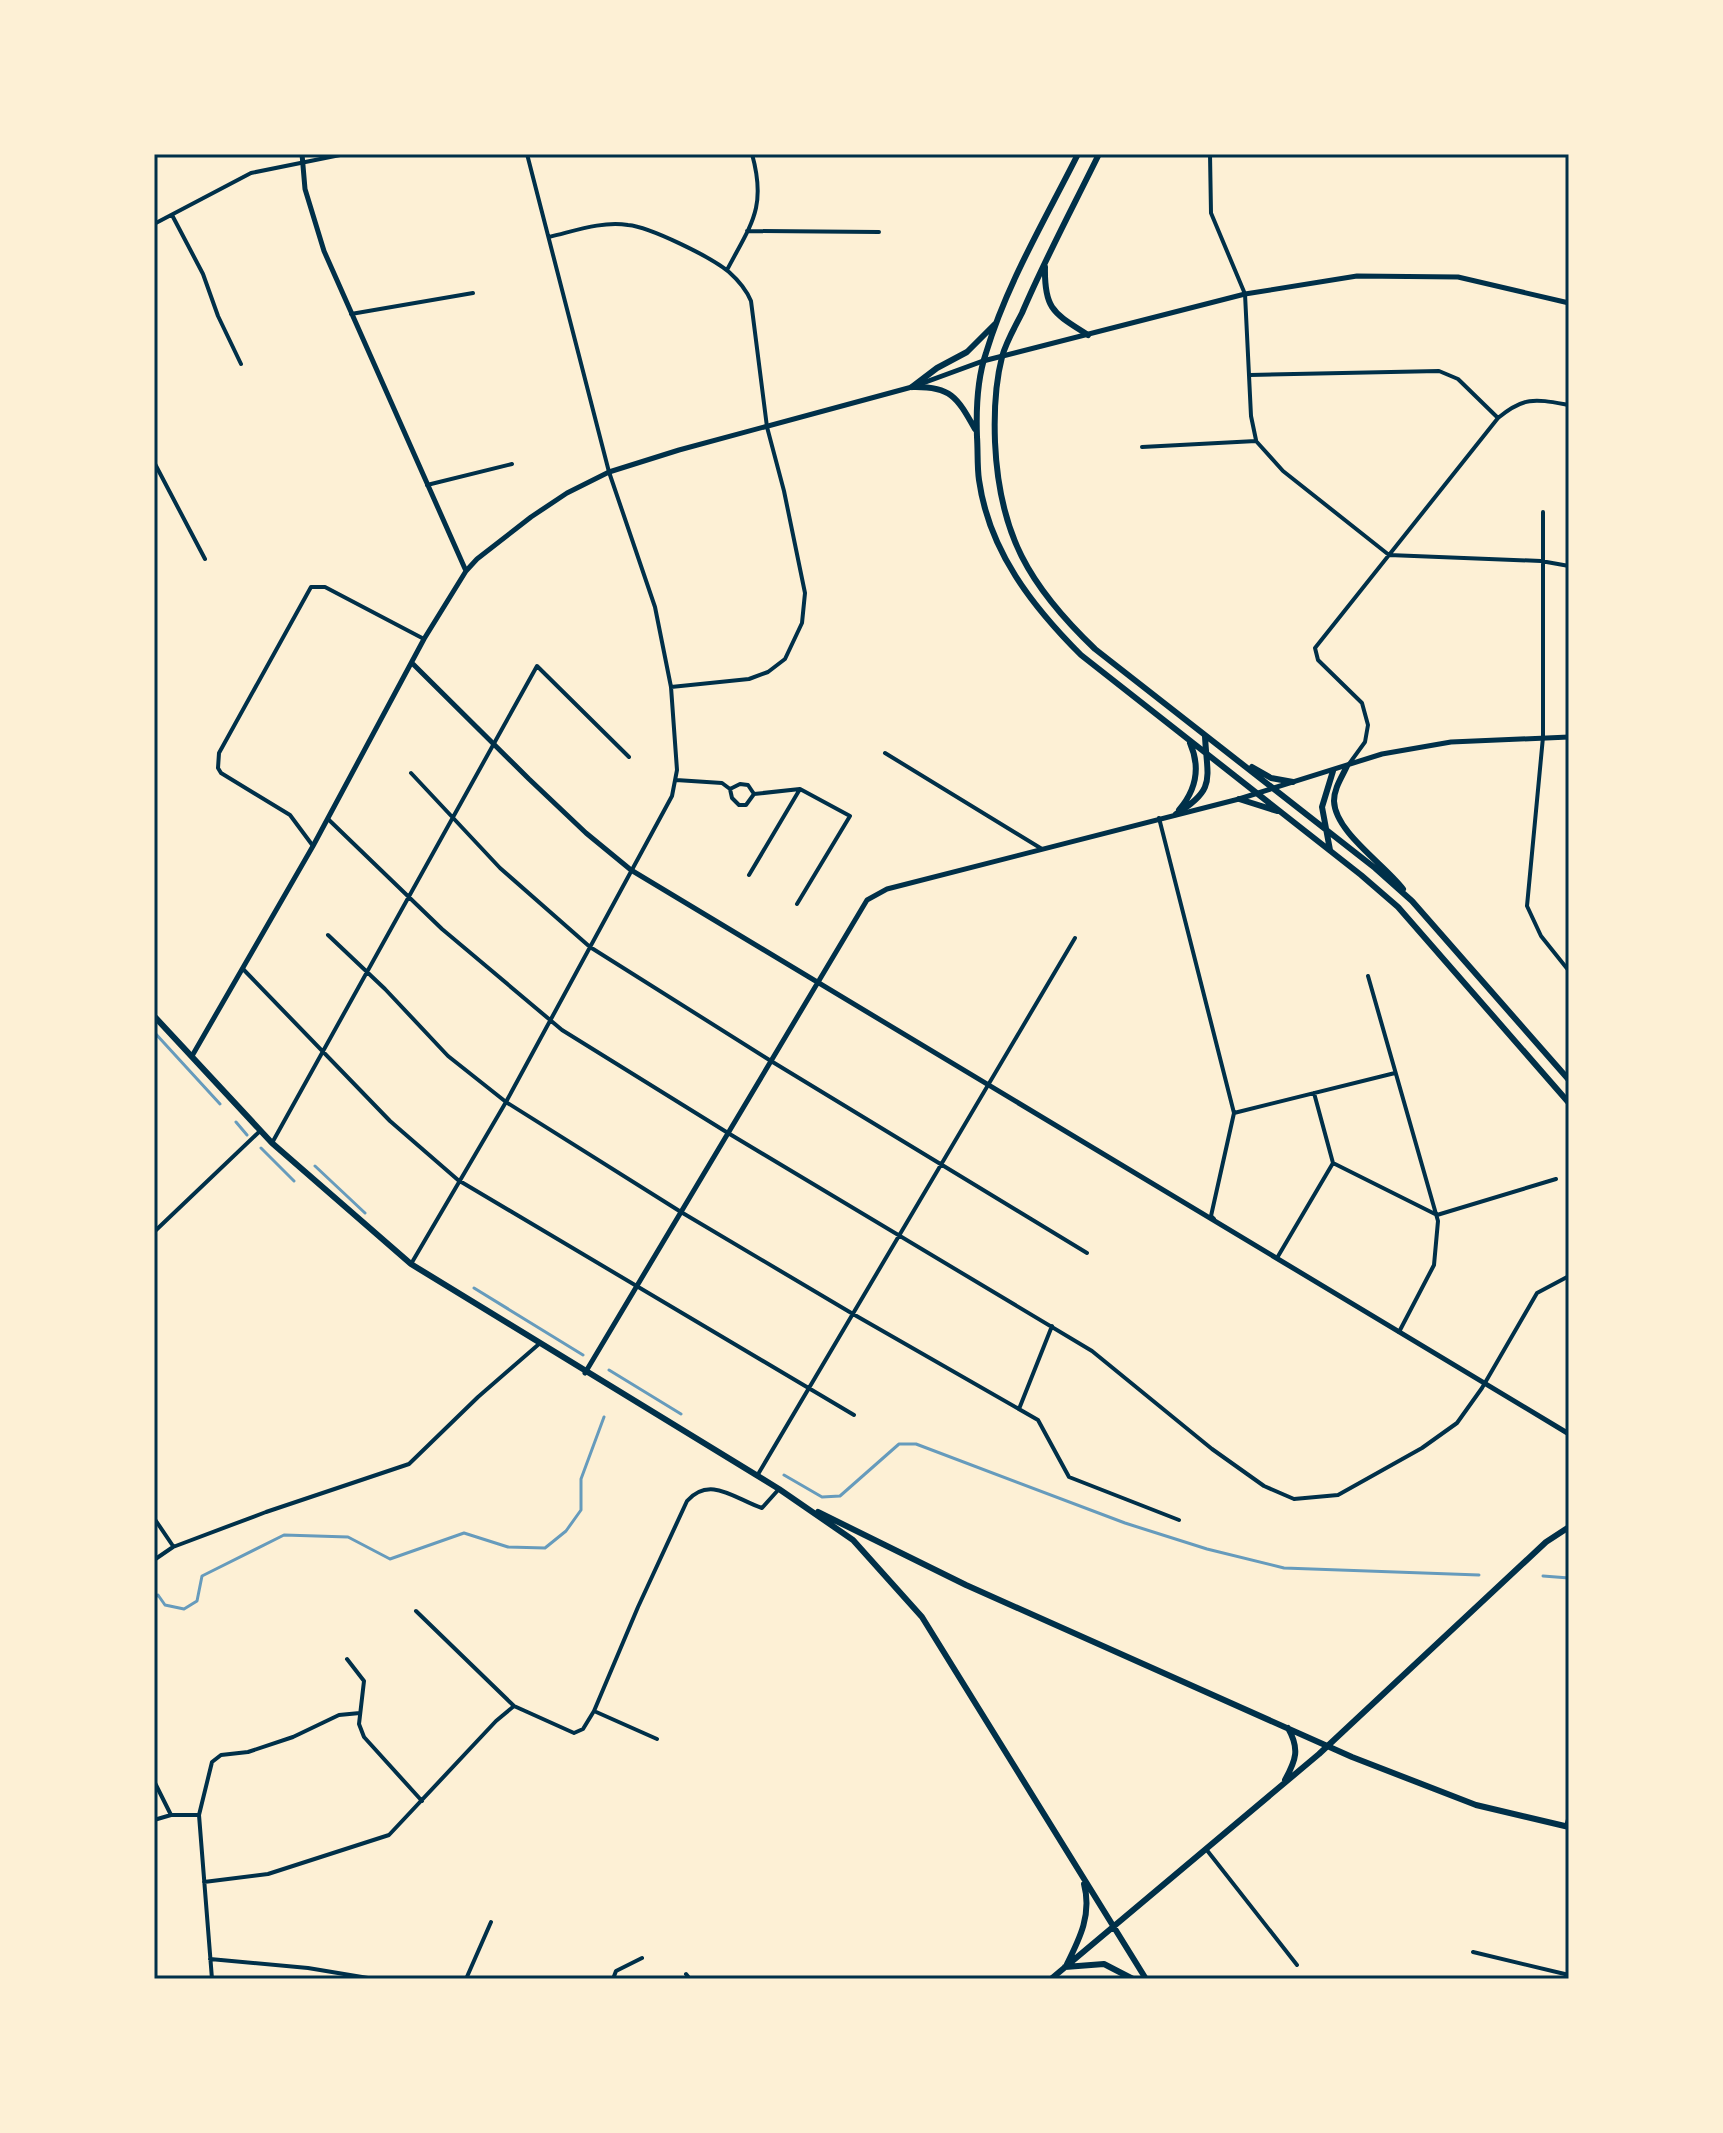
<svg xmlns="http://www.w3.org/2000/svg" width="1723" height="2133" font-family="Karla,sans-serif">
<rect width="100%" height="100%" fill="#fdf0d5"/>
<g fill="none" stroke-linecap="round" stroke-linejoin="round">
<path stroke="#669bbc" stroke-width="3" d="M 154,1032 L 220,1104
M 236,1122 L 247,1135
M 261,1148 L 294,1181
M 315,1166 L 365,1213
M 474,1288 L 583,1355
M 609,1370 L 681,1414
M 784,1475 L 822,1497 L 840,1496 L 899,1444 L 916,1444 L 1125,1523 L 1207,1549 L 1284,1568 L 1479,1575
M 1543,1576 L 1569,1578
M 154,1598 L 158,1595 L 165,1605 L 184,1609 L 197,1601 L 202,1576 L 284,1535 L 348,1537 L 390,1559 L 464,1533 L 508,1547 L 545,1548 L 566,1531 L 581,1510 L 581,1479 L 604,1417"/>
<path stroke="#003049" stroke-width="4" d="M 1210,154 L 1211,213 L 1245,294 L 1251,416 L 1256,440
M 172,215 L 203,274 L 218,316 L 241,364
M 154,224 L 251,173 L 345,154
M 747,231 L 879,232
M 549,237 C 575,231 601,221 628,225 C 650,227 711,257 729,272 C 738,280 746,289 751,301 L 767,427 L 784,491 L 805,593 L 802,623 L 785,659 L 768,672 L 749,679 L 671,687
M 727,270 C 751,224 767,208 752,154
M 351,314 L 473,293
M 1250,375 L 1439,371 L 1458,379 L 1498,418
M 1256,441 L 1283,471 L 1389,555 L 1541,561 L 1569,566
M 1142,447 L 1256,441
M 154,462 L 205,559
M 427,485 L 512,464
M 1543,512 L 1543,737 L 1527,906 L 1541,936 L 1569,971
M 885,753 L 1042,849
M 1349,764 L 1365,742 L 1368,725 L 1362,703 L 1318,660 L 1315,648 L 1498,418 C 1525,396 1535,399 1569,405
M 411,773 L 500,868 L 590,947 L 771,1061 L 1087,1253
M 676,780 L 722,783 L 730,789 L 740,784 L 748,785 L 754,794 L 800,789 L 850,816 L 797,904
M 730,789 L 732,798 L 739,805 L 746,805 L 754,794
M 1159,818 L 1234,1113 L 1211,1216 L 1214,1219
M 328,819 L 442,929 L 562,1030 L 728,1133 L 1092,1351 L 1212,1449 L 1264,1486 L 1294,1499 L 1338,1495 L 1422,1448 L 1457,1423 L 1482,1388 L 1537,1293 L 1569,1276
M 313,846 L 290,815 L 221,773 L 218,768 L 219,753 L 311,587 L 325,587 L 424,639
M 749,875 L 800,789
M 328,935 L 385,989 L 448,1056 L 506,1102 L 681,1212 L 853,1314 L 1038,1420 L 1069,1477 L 1179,1520
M 243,969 L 390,1121 L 458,1180 L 854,1415
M 1368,976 L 1438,1221 L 1434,1265 L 1399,1332
M 1234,1113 L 1395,1073
M 272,1143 L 537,666 L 629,757
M 1333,1163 L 1437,1215 L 1556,1179
M 154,1232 L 260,1131
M 1277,1258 L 1333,1163 L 1314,1093
M 411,1264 L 506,1102 L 672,796 L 677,770 L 671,687 L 655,607 L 609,472 L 527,154
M 1019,1409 L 1052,1326
M 757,1476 L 1075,938
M 154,1518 L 173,1546
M 154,1560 L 173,1547 L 266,1512 L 409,1464 L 478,1397 L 539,1344
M 416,1611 L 514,1706 L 574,1733 L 583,1729 L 594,1711 L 638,1607 L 687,1501 C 710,1475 735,1499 762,1508 L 779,1489
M 347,1659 L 364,1681 L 359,1724 L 364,1737 L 422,1801
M 594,1711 L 657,1739
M 154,1781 L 171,1815
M 154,1820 L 171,1815 L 199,1815
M 1566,1826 L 1569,1816
M 1206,1849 L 1297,1965
M 204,1882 L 268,1874 L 389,1835 L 496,1721 L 514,1706
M 1473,1952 L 1569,1975
M 210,1959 L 308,1968 L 374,1979
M 686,1974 L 690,1979
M 212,1979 L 199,1815 L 212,1762 L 221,1755 L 248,1752 L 293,1737 L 339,1715 L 360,1713
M 466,1979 L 491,1922
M 613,1979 L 616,1971 L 642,1958"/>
<path stroke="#003049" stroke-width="5" d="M 302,154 L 305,189 L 324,251 L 466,571
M 413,664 L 529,779 L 586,833 L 631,870 L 1569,1434
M 192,1056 L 313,846 L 424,639 L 466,571 L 477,559 L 531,517 L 567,493 L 609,472 L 679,450 L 912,387 L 983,361 L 1245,294 L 1357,276 L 1458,277 L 1569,303
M 585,1373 L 867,900 L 887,889 L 1239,799 L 1382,754 L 1451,742 L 1569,737"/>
<path stroke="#003049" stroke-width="6" d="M 1078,154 C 1046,218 1007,283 986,353 C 977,379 976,410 977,437 C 978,451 977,466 979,480 C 989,551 1032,606 1081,655 L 1361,875 L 1398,907 L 1569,1103
M 1099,154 C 1073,207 1045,259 1022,313 C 1015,327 1006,342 1002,357 C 995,384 994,415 995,442 C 999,534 1029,586 1095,649 L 1375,868 L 1412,901 L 1569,1080
M 1045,267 C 1044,310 1054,313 1088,335
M 912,387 L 937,368 L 967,352 L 995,324
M 912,387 C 951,386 957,397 975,429
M 1347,766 C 1342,777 1334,788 1334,801 C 1335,832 1384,864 1403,889
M 1252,767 L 1271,778 L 1293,782
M 1239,799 L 1277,811
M 1179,810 C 1196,790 1201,768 1190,743
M 1176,814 C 1217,789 1207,779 1205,736
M 1330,850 L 1322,807 L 1333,771
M 154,1016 L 272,1143 L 411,1264 L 779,1489 L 853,1540 L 922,1617 L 1146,1979
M 818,1512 L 966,1585 L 1352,1757 L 1476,1805 L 1569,1827
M 1285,1780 C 1296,1760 1300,1749 1288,1728
M 1067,1964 C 1080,1938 1092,1914 1084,1884
M 1065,1967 L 1104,1964 L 1133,1979
M 1051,1979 L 1319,1754 L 1546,1542 L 1569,1527"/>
</g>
<rect width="1723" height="2133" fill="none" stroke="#fdf0d5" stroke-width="312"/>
<rect x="156" y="156" width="1411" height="1821" fill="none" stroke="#003049" stroke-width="3"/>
</svg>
